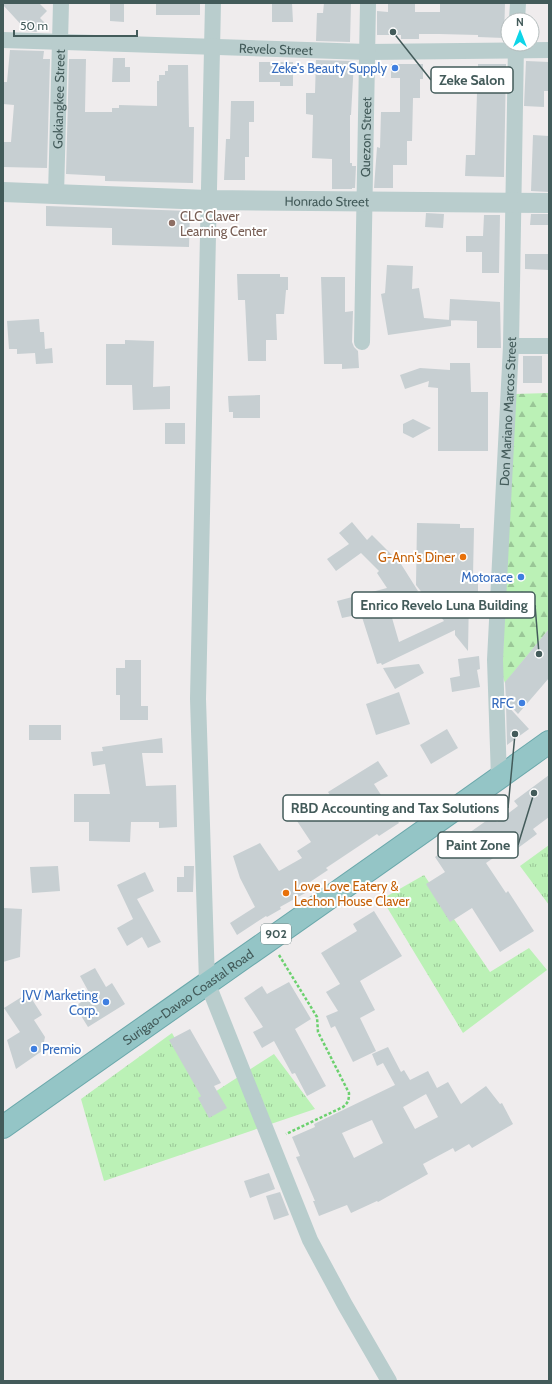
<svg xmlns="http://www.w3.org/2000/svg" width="552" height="1384" font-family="Cabin,sans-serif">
<defs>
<pattern id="grass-tufts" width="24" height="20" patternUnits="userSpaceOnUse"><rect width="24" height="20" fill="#bbf1b6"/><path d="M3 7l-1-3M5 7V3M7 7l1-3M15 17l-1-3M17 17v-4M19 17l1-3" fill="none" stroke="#9ac697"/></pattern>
<pattern id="forest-firs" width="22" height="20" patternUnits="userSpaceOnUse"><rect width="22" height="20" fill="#bbf1b6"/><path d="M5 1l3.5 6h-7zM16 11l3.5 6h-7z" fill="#9ac697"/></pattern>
</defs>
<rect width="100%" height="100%" fill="#efeced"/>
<path fill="url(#grass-tufts)" d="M 549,845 L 549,905 L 520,866 Z
M 424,875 L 490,972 L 529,948 L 547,970 L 463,1033 L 382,899 Z
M 172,1033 L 207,1097 L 274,1054 L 315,1109 L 104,1181 L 81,1099 Z"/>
<path fill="url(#forest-firs)" d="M 549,393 L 549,629 L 505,683 L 502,675 L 514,394 Z"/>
<path fill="#c7cfd2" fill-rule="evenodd" d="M 3,3 L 39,3 L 47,11 L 40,18 L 45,23 L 37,32 L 27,31 L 3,5 Z
M 110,3 L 124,3 L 124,22 L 110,21 Z
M 156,3 L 200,3 L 200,15 L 156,15 Z
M 272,3 L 292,3 L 293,22 L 272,22 Z
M 324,3 L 351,3 L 350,42 L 316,41 L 317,13 L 323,13 Z
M 388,3 L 415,3 L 415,12 L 440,12 L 440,4 L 505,3 L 504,38 L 478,37 L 478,35 L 439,34 L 419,34 L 419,39 L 401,39 L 401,35 L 377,35 L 377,11 L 388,12 Z
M 10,50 L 44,51 L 43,59 L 50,59 L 47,168 L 3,167 L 3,142 L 11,142 L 14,105 L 3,104 L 3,82 L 7,82 Z
M 113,58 L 125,58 L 125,67 L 130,67 L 130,82 L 112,82 Z
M 69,59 L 86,59 L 85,112 L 112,112 L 112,108 L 119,108 L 119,105 L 157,106 L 157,81 L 159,81 L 159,75 L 165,75 L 165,71 L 168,71 L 168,65 L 188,65 L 189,127 L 194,127 L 193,183 L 105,181 L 105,176 L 66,174 Z
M 316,60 L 354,61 L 351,115 L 350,115 L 350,163 L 352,163 L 352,166 L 356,166 L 355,188 L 352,188 L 352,189 L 332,189 L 332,159 L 312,158 L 313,115 L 306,114 L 306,93 L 315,93 Z
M 526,61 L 549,62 L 549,91 L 544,91 L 544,107 L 524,106 Z
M 259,62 L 293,62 L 293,86 L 280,86 L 280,82 L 259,82 Z
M 391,64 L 423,64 L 423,79 L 420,79 L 420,98 L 413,98 L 412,141 L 407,141 L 407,165 L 393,165 L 393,188 L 374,188 L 377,147 L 380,148 L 381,112 L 400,112 L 400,78 L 391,78 Z
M 478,64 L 506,64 L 504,177 L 465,176 L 466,155 L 475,155 L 477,93 L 447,92 L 447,71 L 478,71 Z
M 231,101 L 254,101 L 254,122 L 249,122 L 249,157 L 245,157 L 245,180 L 224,180 L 226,139 L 230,139 Z
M 533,135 L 549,136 L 549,192 L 531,191 Z
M 46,206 L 190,211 L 189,247 L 112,245 L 112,228 L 46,226 Z
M 426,213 L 444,214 L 443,228 L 425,227 Z
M 531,214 L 549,214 L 549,225 L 530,225 Z
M 484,215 L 500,215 L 499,273 L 482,273 L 482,252 L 466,252 L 466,236 L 483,236 Z
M 525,254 L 549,254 L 549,270 L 525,269 Z
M 387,265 L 413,266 L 412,289 L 419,288 L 424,318 L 451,320 L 451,326 L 388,335 L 381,294 L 385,293 Z
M 237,274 L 280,274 L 280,277 L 288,277 L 288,290 L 286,290 L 284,314 L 276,314 L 277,340 L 266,340 L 266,361 L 248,361 L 245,300 L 238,300 Z
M 321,277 L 345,277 L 345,312 L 353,311 L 352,342 L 354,347 L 358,351 L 359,368 L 342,369 L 342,364 L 324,364 Z
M 450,299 L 500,302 L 501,348 L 477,348 L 477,321 L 449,320 Z
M 39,319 L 40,332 L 44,332 L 45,349 L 52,348 L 53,363 L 36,364 L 35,353 L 17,354 L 17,349 L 9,349 L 7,321 Z
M 125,340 L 154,341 L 153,387 L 170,386 L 170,409 L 133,410 L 132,385 L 106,385 L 106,344 L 125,344 Z
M 523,356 L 542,356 L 542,383 L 523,383 Z
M 450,363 L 470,363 L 471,392 L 488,392 L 488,451 L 438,451 L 438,388 L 428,387 L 429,381 L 405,389 L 400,375 L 420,368 L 450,370 Z
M 260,395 L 260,418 L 233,418 L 233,412 L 229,412 L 228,396 Z
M 413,419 L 431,428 L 413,438 L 403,433 L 403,424 Z
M 165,423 L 185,423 L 185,444 L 165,444 Z
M 352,522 L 367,540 L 372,535 L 401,564 L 418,591 L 390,611 L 399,642 L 444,621 L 416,585 L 417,523 L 460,524 L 460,528 L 474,528 L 473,576 L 478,577 L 478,596 L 469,596 L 468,651 L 455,635 L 455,630 L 382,665 L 381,663 L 377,664 L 361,614 L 342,618 L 337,601 L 387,588 L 377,573 L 379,571 L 361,553 L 336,571 L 327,559 L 349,544 L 339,533 Z
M 549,629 L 549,678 L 518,714 L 506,701 L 505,682 Z
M 479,656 L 480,669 L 477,670 L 480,687 L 452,692 L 450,678 L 460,676 L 458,659 Z
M 125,660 L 141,660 L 141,706 L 148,706 L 148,720 L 120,720 L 120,695 L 116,695 L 116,668 L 125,668 Z
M 419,664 L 424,673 L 395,689 L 383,668 Z
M 399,692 L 410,724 L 376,735 L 366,704 Z
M 506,704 L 529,729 L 507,745 Z
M 29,725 L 61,725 L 61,740 L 29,740 Z
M 447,729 L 458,748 L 431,764 L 420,745 Z
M 162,738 L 163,753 L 142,753 L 146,786 L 176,785 L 177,827 L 159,828 L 159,822 L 131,822 L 130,842 L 89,841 L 89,822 L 74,822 L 74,794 L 110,794 L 105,764 L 93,766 L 91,752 L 103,751 L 102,747 Z
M 378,761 L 388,776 L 374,784 L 399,823 L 379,836 L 377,834 L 326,868 L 328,870 L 304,886 L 307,892 L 280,907 L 281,909 L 267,917 L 266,916 L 237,935 L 230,923 L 255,907 L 240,878 L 233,856 L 260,843 L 279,871 L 302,858 L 297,851 L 311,842 L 297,821 L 332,798 L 328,792 Z
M 549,775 L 549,817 L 533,829 L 537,834 L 518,848 L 515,843 L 486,863 L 506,893 L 508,891 L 534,931 L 500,952 L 472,908 L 450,922 L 426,884 L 445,872 L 435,857 L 493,816 L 497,822 L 518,806 L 514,801 Z
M 58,866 L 60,891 L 32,893 L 30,867 Z
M 184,866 L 194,866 L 193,892 L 177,892 L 177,877 L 184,877 Z
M 145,872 L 154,891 L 137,899 L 161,942 L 148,948 L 142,937 L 127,946 L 117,928 L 133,919 L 117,885 Z
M 4,908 L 22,909 L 20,957 L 3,962 Z
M 374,911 L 402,956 L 360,981 L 375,1010 L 360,1018 L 376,1051 L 353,1062 L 335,1026 L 331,1028 L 326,1016 L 338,1011 L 326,992 L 340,984 L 321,953 L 357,931 L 353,924 Z
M 95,968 L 106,987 L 112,983 L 125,1004 L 88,1027 L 75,1006 L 91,996 L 80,976 Z
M 289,982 L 311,1019 L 295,1029 L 326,1086 L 307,1096 L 295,1073 L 292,1074 L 274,1041 L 262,1048 L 253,1032 L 263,1027 L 244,998 L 262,986 L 267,994 Z
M 28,993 L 42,1015 L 34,1020 L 45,1037 L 42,1051 L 16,1069 L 7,1040 L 20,1032 L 4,1008 Z
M 190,1029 L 221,1083 L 214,1086 L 227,1108 L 209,1118 L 198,1098 L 201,1096 L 169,1040 Z
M 388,1047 L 401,1072 L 404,1070 L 410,1080 L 428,1071 L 437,1088 L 448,1082 L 461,1104 L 486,1086 L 500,1104 L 502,1103 L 513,1124 L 472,1148 L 469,1144 L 455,1152 L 453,1148 L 423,1164 L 428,1174 L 378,1202 L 377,1201 L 351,1213 L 347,1205 L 319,1216 L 313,1201 L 315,1201 L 296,1157 L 300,1156 L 292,1137 L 315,1127 L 314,1124 L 395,1085 L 383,1063 L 377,1066 L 372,1054 ZM 426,1094 L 438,1117 L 415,1129 L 403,1107 ZM 372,1120 L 383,1143 L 354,1158 L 342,1133 Z
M 269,1173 L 275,1189 L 250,1198 L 244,1181 Z
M 280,1192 L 289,1215 L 274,1220 L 266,1196 Z"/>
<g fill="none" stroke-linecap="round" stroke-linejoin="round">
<g stroke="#6ba8ab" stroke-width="24">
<g id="trunk">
<path id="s6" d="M 3,1127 C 185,998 368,872 549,742"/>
</g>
</g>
<path stroke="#6cd16f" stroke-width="2.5" stroke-dasharray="3 2" stroke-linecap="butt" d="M 279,955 L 317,1017 L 318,1032 L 349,1093 C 349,1100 348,1103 343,1107 L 286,1134"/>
<g stroke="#b9cdcd" stroke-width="16">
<path d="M 213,3 L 198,699 L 207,982 L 310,1240 L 345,1305 L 389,1381"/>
<path d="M 517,20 L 518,3"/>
<path id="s1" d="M 3,40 L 367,52 L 549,50"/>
<path id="s2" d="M 56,195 L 61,3"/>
<path id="s3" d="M 362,342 L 368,3"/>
<path d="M 511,346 L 549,346"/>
<path id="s4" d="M 499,778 L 495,660 L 511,346 L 516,44"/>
</g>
<path stroke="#b9cdcd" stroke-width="20" id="s5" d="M 3,192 L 208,200 L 549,203"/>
<use href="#trunk" stroke="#94c5c6" stroke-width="22"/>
</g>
<g fill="#3f7fe0" stroke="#fff" stroke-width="1.5">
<circle cx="395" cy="68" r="4"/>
<circle cx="521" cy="577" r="4"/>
<circle cx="522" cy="703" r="4"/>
<circle cx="106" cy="1002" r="4"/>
<circle cx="34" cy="1049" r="4"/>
</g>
<circle fill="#8d6e63" stroke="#fff" stroke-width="1.5" cx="172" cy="223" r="4"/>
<g fill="#e8710a" stroke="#fff" stroke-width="1.5">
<circle cx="463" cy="557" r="4"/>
<circle cx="286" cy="893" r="4"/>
</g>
<g text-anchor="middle" stroke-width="4" stroke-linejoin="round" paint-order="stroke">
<rect fill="#fff" stroke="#7b8c8c" stroke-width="1" x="261" y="924" width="30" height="20" rx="3"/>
<g font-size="12" font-weight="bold" fill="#435b5a">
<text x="276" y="938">902</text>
</g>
<g font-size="13" fill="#435b5a" stroke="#fff">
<text dy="5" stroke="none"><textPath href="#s1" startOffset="273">Revelo Street</textPath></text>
<text dy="5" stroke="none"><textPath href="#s2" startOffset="96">Gokiangkee Street</textPath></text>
<text dy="5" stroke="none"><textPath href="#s3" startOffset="205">Quezon Street</textPath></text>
<text dy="5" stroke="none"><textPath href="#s5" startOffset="324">Honrado Street</textPath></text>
<text dy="5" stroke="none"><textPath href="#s4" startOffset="367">Don Mariano Marcos Street</textPath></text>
<text dy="5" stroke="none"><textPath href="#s6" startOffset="226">Surigao-Davao Coastal Road</textPath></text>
</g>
<g font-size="13" fill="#366cbe" stroke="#fff" text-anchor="end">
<text x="387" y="73">Zeke's Beauty Supply</text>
<text x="513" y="582">Motorace</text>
<text x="514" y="708">RFC</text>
<text x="98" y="1000">JVV Marketing<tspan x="98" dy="15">Corp.</tspan></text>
<text x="42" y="1054" text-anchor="start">Premio</text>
</g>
<g font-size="13" fill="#785e54" stroke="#fff" text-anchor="start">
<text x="180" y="221">CLC Claver<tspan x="180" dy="15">Learning Center</tspan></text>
</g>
<g font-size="13" fill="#c56008" stroke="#fff" text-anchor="end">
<text x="455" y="562">G-Ann's Diner</text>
<text x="294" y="891" text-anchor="start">Love Love Eatery &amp;<tspan x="294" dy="15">Lechon House Claver</tspan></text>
</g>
</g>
<path fill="none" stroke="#435b5a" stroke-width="1.5" d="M393 32L431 80M539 654L535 605M515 734L508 808M534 793L518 845"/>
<g fill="#435b5a" stroke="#fff" stroke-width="1.5">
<circle cx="393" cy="32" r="4"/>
<circle cx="539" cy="654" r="4"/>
<circle cx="515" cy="734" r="4"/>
<circle cx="534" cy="793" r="4"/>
</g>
<g fill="#fff" stroke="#435b5a" stroke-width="1.5">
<rect x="431" y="67" width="82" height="26" rx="4"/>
<rect x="352" y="592" width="183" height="26" rx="4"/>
<rect x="283" y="795" width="225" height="26" rx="4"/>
<rect x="438" y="832" width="80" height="26" rx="4"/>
</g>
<g font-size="14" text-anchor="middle" font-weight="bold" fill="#435b5a">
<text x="472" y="85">Zeke Salon</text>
<text x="444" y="610">Enrico Revelo Luna Building</text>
<text x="395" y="813">RBD Accounting and Tax Solutions</text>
<text x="478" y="850">Paint Zone</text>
</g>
<rect width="552" height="1384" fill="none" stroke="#435b5a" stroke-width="8"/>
<g transform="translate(520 32)"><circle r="19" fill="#ffffff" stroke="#b4bdbd"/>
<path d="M0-3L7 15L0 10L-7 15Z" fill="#0dd5e8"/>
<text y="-6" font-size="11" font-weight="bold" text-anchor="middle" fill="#435b5a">N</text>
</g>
<path d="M14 30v6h123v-6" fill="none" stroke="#435b5a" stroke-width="2"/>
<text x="20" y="30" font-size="12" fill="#435b5a" stroke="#ffffff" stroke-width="3" paint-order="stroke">50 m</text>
</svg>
